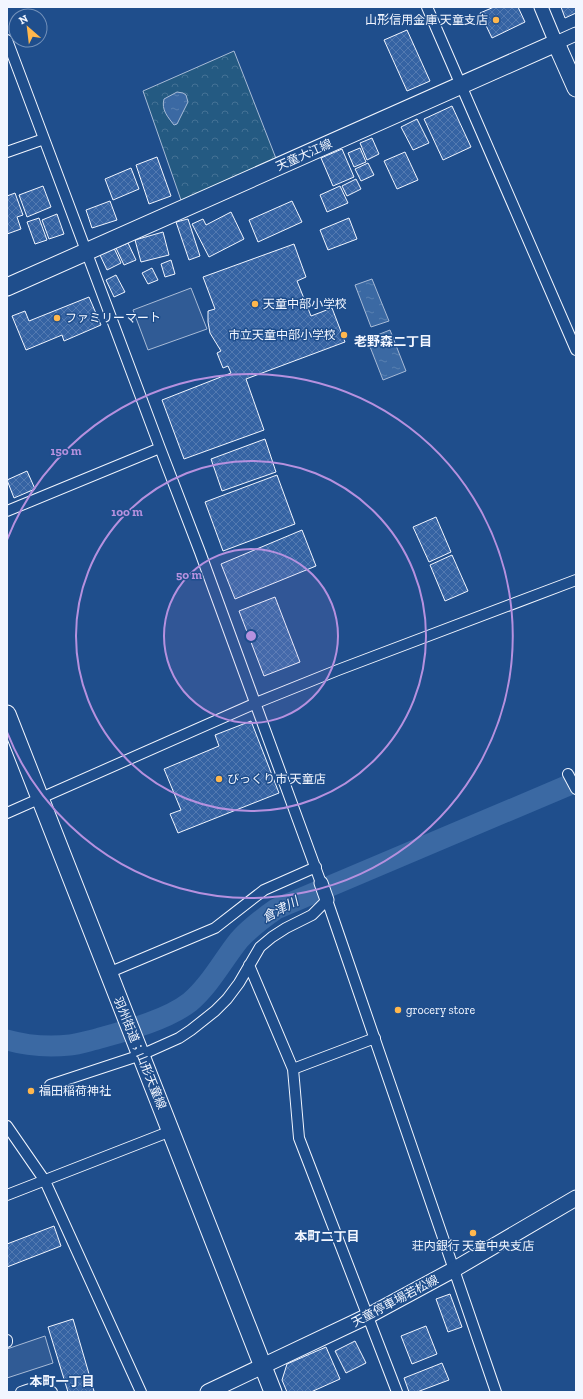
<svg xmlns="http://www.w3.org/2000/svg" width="583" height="1399" font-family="'Zilla Slab','Noto Sans JP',serif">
<defs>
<pattern id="park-crowns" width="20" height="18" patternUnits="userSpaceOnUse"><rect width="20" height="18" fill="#245a82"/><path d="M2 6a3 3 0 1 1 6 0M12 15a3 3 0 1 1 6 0" fill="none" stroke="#447295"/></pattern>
<pattern id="water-ripples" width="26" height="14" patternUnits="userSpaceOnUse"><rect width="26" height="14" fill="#3b69a3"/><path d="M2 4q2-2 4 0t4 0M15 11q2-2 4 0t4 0" fill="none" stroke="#587fb1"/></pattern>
<pattern id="building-cross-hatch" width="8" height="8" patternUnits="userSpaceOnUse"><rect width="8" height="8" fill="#3563a3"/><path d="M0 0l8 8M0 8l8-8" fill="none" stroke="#537ab1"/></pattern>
</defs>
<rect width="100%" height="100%" fill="#1f4e8c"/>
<path fill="url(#park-crowns)" stroke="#a8bbd7" d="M 234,51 L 277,161 L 182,203 L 143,91 Z"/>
<path fill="#305b95" stroke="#a8bbd7" d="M 191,288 L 207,329 L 148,350 L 133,310 Z
M 45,1336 L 53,1363 L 7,1378 L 7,1349 Z"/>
<path fill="url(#water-ripples)" stroke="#a8bbd7" d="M 177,92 L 183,93 L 186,95 L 188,102 L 177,124 L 174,125 C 168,117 161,110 164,99 Z
M 372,279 L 389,321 L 371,327 L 355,285 Z
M 390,330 L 406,371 L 383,380 L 367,339 Z"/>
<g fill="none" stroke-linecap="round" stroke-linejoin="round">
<path stroke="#3b69a3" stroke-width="21" d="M 7,1040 C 28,1046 49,1047 70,1045 C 79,1044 88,1041 97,1039 C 125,1031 167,1020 190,1002 C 210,985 223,960 239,940 C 250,928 263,918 276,909 L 576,782"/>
</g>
<path fill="url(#building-cross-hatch)" stroke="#f2f6ff" d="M 494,7 L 518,7 L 525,22 L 492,38 L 480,13 Z
M 561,7 L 576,7 L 576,13 L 565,18 Z
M 407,30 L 430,81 L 407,91 L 384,40 Z
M 452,106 L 471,147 L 443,160 L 424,119 Z
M 417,119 L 429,143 L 413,150 L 401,127 Z
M 372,138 L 379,154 L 367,160 L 360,143 Z
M 360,148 L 366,162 L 354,167 L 348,153 Z
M 342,149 L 354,177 L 333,186 L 321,158 Z
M 405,152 L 418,180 L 397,189 L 384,161 Z
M 157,157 L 171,196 L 149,204 L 136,165 Z
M 368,163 L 374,175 L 361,181 L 355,169 Z
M 131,168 L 139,189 L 113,200 L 105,179 Z
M 356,179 L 361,189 L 347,196 L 342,186 Z
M 43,186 L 51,207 L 27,217 L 19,195 Z
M 340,186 L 348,203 L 327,212 L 320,195 Z
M 15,193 L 23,215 L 17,217 L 21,229 L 7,234 L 7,196 Z
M 110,201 L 117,220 L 92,228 L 86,210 Z
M 292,201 L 302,222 L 258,242 L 249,220 Z
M 231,212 L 244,239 L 209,257 L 192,224 L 203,219 L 206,225 Z
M 57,214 L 64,234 L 49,239 L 42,220 Z
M 39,218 L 47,240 L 35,244 L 27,222 Z
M 349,218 L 357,239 L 328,250 L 320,230 Z
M 188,219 L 200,256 L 189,260 L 176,222 Z
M 163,232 L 169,255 L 141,262 L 135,240 Z
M 128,243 L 136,260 L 124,265 L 116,248 Z
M 294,244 L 306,277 L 297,281 L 311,316 L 332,308 L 345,342 L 246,379 L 264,430 L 184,459 L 162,400 L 231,373 L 228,366 L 223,368 L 217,353 L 221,351 L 210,333 L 208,322 L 208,311 L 215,309 L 203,277 Z
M 114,248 L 121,263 L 107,270 L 100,255 Z
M 171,260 L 175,274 L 165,277 L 161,264 Z
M 152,268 L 158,280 L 148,284 L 142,273 Z
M 116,275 L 125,292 L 114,297 L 106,280 Z
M 89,297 L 101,325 L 64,341 L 62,335 L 26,350 L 12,316 L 25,311 L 29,321 Z
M 265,439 L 276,472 L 222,491 L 211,459 Z
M 27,471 L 35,489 L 14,498 L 7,480 Z
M 277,475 L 295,524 L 223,551 L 205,502 Z
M 436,517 L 451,552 L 429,562 L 413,527 Z
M 302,530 L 316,566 L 235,599 L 221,564 Z
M 452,555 L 468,591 L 445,601 L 430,565 Z
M 275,597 L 300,662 L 264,676 L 239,611 Z
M 251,721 L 279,793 L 178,833 L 170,814 L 181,810 L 164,769 L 219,746 L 215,735 Z
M 54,1226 L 61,1246 L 7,1267 L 7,1244 Z
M 450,1294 L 462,1327 L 448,1332 L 436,1299 Z
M 73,1319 L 94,1391 L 91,1392 L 68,1392 L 48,1327 Z
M 426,1326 L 437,1354 L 412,1364 L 401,1336 Z
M 355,1341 L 366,1363 L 346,1373 L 335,1351 Z
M 326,1347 L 340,1379 L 311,1392 L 287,1392 L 282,1380 L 287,1364 Z
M 442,1363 L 449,1380 L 417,1392 L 409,1392 L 404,1378 Z"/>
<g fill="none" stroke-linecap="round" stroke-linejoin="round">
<g stroke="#f2f6ff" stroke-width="12">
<path id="minor" d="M 427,7 L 576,350
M 7,40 L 160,448 L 200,552 L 321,883
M 7,152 L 44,139
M 7,511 L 160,448
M 568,774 L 576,789
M 7,813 L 256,703 L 338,670 L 576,580
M 249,965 L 293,1069 L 299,1138 L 397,1392
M 108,973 L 215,928 L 264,890 L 316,867
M 293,1069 L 375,1038
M 50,1085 L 141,1055 L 179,1038 L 191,1030 L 215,1011 L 227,999 L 239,983 L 260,947 L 272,937 L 286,928 L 312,915 L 327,900 L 496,1392
M 7,1126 L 45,1181 L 141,1392
M 7,1195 L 171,1131
M 7,1340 L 7,1342
M 21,1392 C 31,1388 44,1383 52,1392"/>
</g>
<g stroke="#f2f6ff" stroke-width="15">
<path id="tertiary" d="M 541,7 L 556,43 L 576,34
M 321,883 L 327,900"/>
</g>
<g stroke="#f2f6ff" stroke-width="17">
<path id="secondary" d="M 208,1392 L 368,1316 L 453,1270 L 576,1198"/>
</g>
<g stroke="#f2f6ff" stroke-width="19">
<path id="primary" d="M 7,287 L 556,43 L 576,88
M 7,714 L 273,1392"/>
</g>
<use href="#minor" stroke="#1f4e8c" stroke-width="10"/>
<use href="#tertiary" stroke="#1f4e8c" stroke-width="13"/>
<use href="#secondary" stroke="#1f4e8c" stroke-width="15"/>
<use href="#primary" stroke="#1f4e8c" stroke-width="17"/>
</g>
<circle cx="251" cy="636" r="87" fill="#b691df" fill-opacity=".12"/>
<g fill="none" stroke="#b691df" stroke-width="2">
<circle cx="251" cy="636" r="87"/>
<circle cx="251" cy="636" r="175"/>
<path d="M7 540A262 262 0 1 1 7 732"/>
</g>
<g fill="#ffb74d" stroke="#1f4e8c" stroke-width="1.5">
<circle cx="496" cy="20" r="4"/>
<circle cx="255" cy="304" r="4"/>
<circle cx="57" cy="318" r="4"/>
<circle cx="344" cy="335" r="4"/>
<circle cx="219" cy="779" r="4"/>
<circle cx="398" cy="1010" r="4"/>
<circle cx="31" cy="1091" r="4"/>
<circle cx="473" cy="1233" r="4"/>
</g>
<g text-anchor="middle" stroke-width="3" stroke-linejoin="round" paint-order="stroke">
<g font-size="12" fill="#f2f6ff" stroke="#1f4e8c" text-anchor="start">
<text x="488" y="24" text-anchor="end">山形信用金庫 天童支店</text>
<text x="263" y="308">天童中部小学校</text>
<text x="65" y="322">ファミリーマート</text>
<text x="336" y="339" text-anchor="end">市立天童中部小学校</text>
<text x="227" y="783">びっくり市 天童店</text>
<text x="406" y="1014">grocery store</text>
<text x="39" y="1095">福田稲荷神社</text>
<text x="473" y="1250" text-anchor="middle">荘内銀行 天童中央支店</text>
</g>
<g font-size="12" fill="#f2f6ff" stroke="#1f4e8c">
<text transform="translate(304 155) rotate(-24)" y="4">天童大江線</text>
<text transform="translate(140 1053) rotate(68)" y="4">羽州街道；山形天童線</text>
<text transform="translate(395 1301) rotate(-28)" y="4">天童停車場若松線</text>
</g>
<g font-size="13" font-weight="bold" fill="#f2f6ff" stroke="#1f4e8c">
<text x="393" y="346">老野森二丁目</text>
<text x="327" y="1241">本町二丁目</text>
<text x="62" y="1386">本町一丁目</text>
</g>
<g font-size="13" font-style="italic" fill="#f2f6ff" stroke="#1f4e8c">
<text transform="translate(280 909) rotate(-28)" y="5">倉津川</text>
</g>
</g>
<circle cx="251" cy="636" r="6" fill="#b691df" stroke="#1f4e8c" stroke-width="2"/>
<g font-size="12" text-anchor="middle" font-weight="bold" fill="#b691df" stroke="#1f4e8c" stroke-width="3" stroke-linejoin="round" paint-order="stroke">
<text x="66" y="455">150 m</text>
<text x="127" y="516">100 m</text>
<text x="189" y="579">50 m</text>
</g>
<rect width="583" height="1399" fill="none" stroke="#f2f6ff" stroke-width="16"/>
<g transform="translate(28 28) rotate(332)"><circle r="19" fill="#1f4e8c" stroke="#7391ba"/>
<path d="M0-3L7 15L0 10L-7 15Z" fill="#ffb74d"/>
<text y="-6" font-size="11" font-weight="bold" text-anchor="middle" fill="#f2f6ff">N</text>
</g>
</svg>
